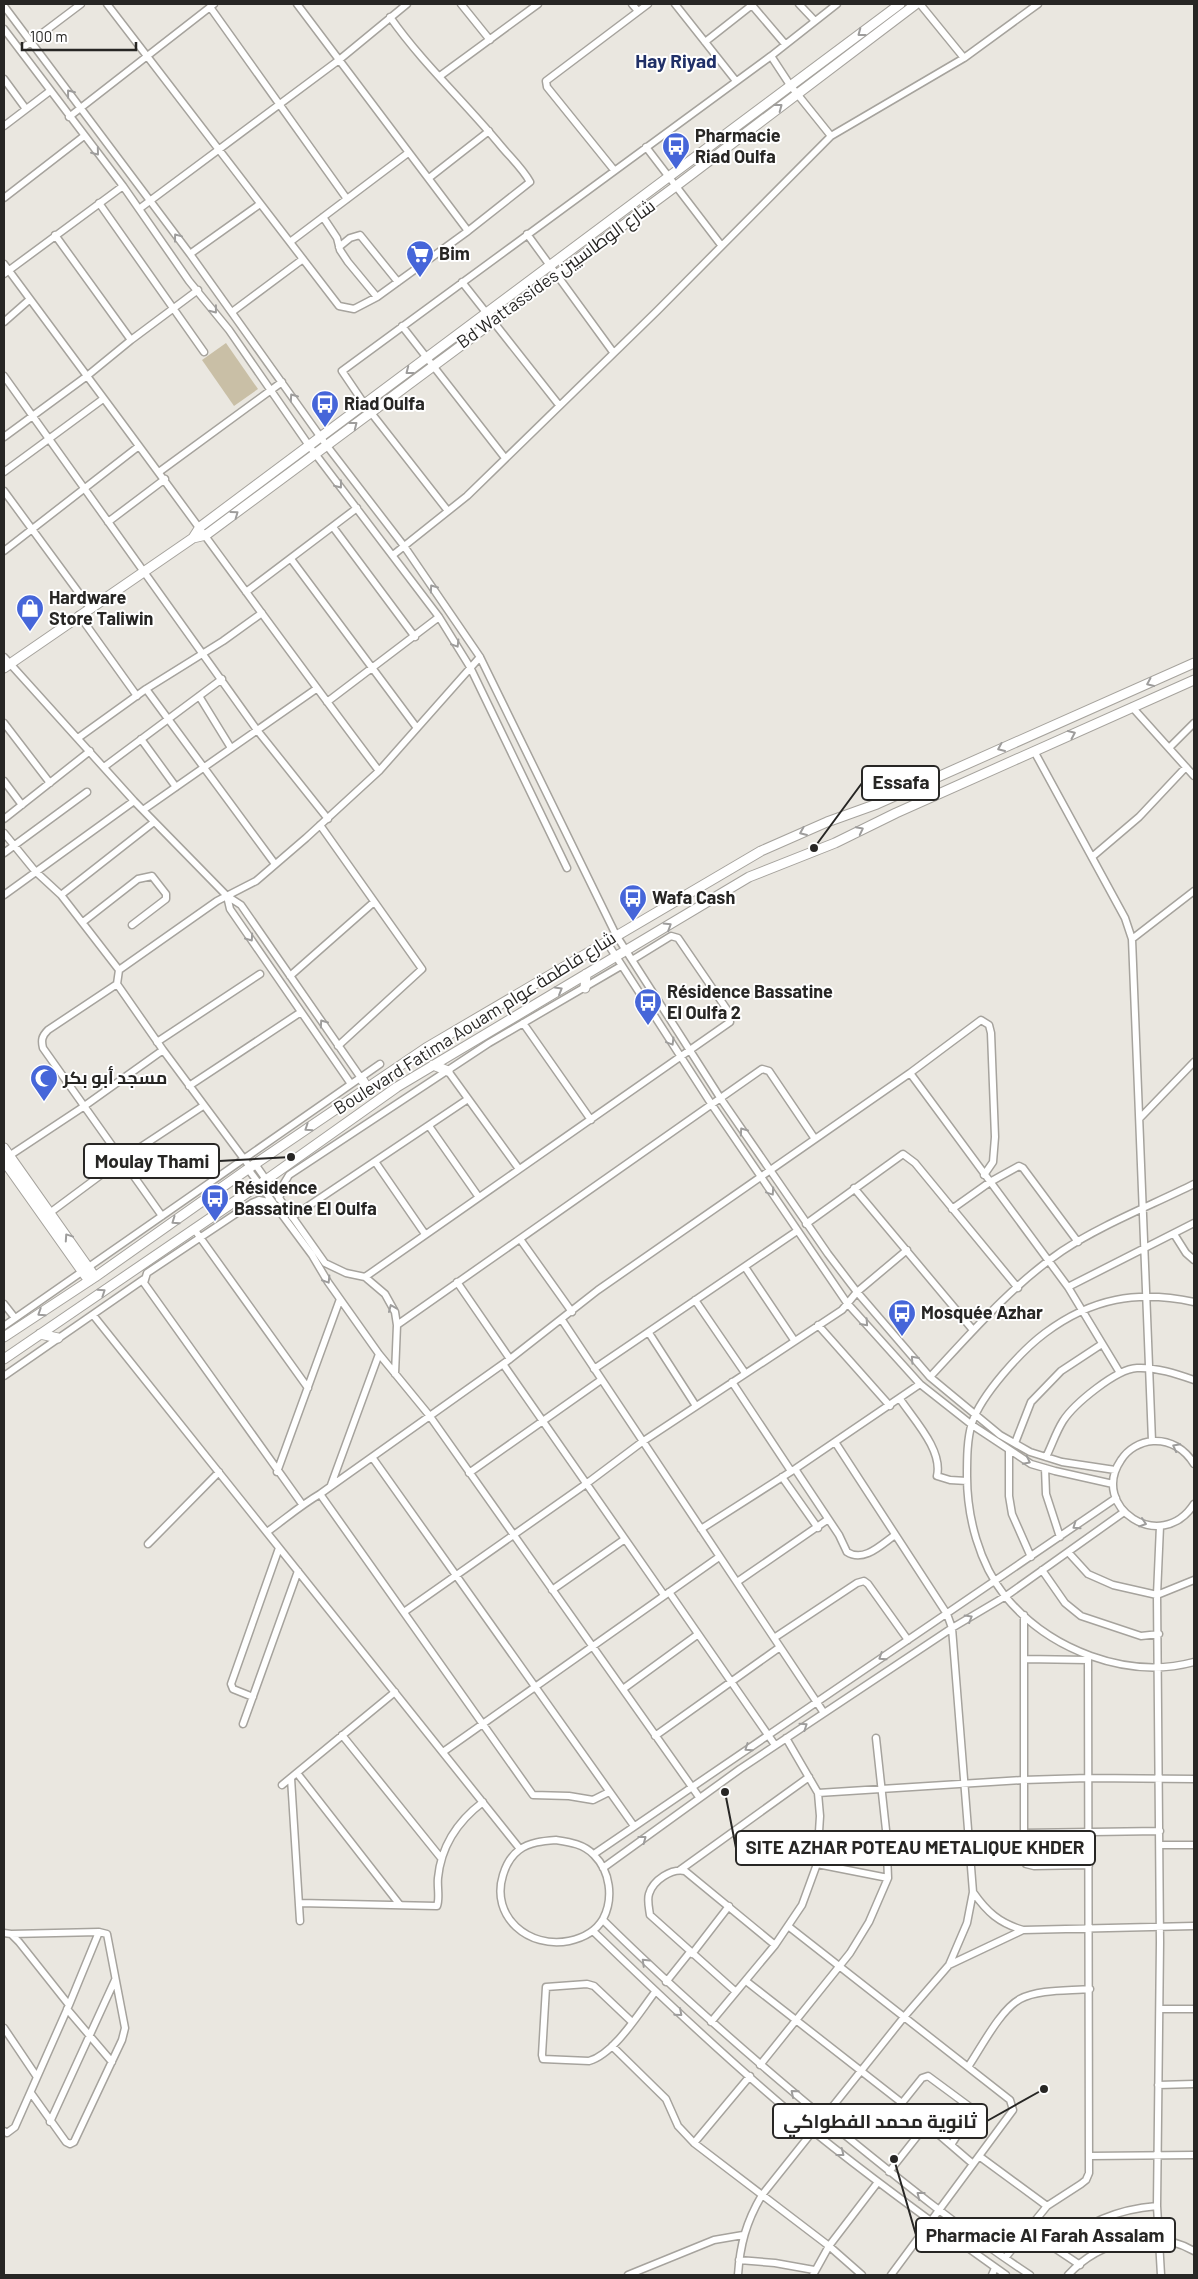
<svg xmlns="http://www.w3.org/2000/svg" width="1198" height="2279" font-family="Barlow,Cairo,sans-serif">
<rect width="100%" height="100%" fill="#eae7e0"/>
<path fill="#c9bfa6" d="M 226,343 L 258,389 L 234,406 L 202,360 Z"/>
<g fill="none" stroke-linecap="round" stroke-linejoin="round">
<g stroke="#a6a39d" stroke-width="9">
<path id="street" d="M 107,4 L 339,306 L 354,309 L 377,297 L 468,231 L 530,182 C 523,169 511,158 501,146 C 465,102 423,64 390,17
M 297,4 L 468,231
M 461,4 L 490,40
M 632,4 L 638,11
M 675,4 L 736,81
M 751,4 L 785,44
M 799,4 L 815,21
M 920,4 L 964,58
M 4,6 L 190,254 L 327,446 L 404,546 L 480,657 L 616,935 L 721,1099 L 828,1254 L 857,1292 L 930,1377 L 1000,1435 L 1030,1452 L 1062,1462 L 1115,1470
M 210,7 L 347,199
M 4,29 L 123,186 L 189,281 L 229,330 L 310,447 L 439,617 L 470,667 L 567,868
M 705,42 L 752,5
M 20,50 L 81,4
M 771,56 L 790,85 L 831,136
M 440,76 L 538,4
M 4,79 L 26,109
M 69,117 L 214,4
M 4,126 L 50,91
M 646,147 L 721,245
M 614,170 L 547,87 L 546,81 L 648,4
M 429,178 L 489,131
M 4,198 L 84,136
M 99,203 L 204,352
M 139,209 L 339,60 L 407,4
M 323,217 L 337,238 L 340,250 L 348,262 L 377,297
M 527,234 L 613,352
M 290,242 L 408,153
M 339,247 L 350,238 L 360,235 L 398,282
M 190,254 L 260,204
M 4,264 L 87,376 L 131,340 L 55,235
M 4,274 L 123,186
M 462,282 L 559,405
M 232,312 L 303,259
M 4,322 L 29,300
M 402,326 L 505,458
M 131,340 L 198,290
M 4,376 L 257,730 L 328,819
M 4,437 L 87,376 C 185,507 280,640 379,771
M 4,472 L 103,399
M 159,472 L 282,382
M 4,491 L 90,608
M 448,511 L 365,405 L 342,371 L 771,56 L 837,4
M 108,522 L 165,479
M 333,527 L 415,637
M 4,551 L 139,446
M 393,555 L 467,496 L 657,311 L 831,136 L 964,58 L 1038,4
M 291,559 L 417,728
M 246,592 L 357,508
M 79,615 L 137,696
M 4,657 L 134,801 L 227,896 L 241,905 L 361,1078
M 146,689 L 275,864
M 199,696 L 231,748
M 327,702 L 439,617
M 1132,707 L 1194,776
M 4,723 L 50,783
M 78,738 L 146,689 L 223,641 L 262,613
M 141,739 L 176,787
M 1169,748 L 1194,723
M 1034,751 L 1125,918 L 1132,939 L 1152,1441
M 104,767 L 222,679
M 4,781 L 22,805
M 143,810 L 316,689
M 4,819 L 90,751
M 320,825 L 422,969 L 338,1046
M 4,833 L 35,871 L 61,895 L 119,970 L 117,984 L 163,1050
M 4,853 L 87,792
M 1092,857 L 1139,817 L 1186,767
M 4,895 L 134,801
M 61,895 L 154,822
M 227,896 L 230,909 L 351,1084
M 83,922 L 138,879 L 152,876 L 166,894 L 166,899 L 132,925
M 1132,939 L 1194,891
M 606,941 L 712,1105 L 847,1303 L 920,1384 L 972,1425 L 1031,1464 L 1055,1471 L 1113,1484
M 119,970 L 217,901 L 256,881 L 306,838 L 379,771 L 480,657
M 290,976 L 374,902
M 117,984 L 48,1030 C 42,1036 41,1040 43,1048 L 162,1216
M 523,1023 L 591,1120
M 157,1042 L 260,974
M 448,1071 L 519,1169
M 910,1073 L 1068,1287 L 1120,1373
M 189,1086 L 301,1012
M 1140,1118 L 1194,1062
M 429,1126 L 478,1196
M 9,1156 L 83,1107 L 163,1050 L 250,1167
M 376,1163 L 425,1234
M 255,1164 L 325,1263 L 346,1273 L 365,1277 L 385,1294 L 395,1312 L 397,1325 L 395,1374
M 248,1169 L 312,1255 L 328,1282 L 379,1354 L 429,1415 L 699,1797
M 854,1188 L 973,1330
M 279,1199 L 283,1185 L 289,1175 L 489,1043 L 621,966
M 273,1203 L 259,1200 L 252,1203 L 147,1273 L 144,1283 L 302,1504
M 952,1209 L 990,1182 L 1019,1166 L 1023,1168 L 1078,1242
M 51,1212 L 121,1160 L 203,1106
M 292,1217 L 468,1099
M 806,1224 L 903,1154 L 915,1163 L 1018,1288
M 194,1229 L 308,1388
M 1174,1234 L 1186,1253 L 1194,1260
M 520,1239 L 572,1312
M 745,1267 L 794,1340
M 365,1277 L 730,1022 L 728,1011 L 678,938 L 671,936 L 632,960
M 457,1282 L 510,1359
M 1068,1287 L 1194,1223
M 695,1300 L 745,1373
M 1194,1302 C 1137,1290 1092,1298 1045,1333 C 1021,1351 981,1395 972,1423 C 967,1439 967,1459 967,1476 C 967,1517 979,1563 1005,1596 C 1049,1650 1127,1680 1194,1662
M 4,1304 L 15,1318
M 93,1315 L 520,1849
M 562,1320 L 824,1713
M 397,1325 L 762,1069 L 769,1071 L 815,1139
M 818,1325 L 890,1406
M 4,1326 L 380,1064
M 649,1333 L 696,1406
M 503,1364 L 664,1595
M 594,1369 L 797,1231
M 4,1376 L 144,1279
M 930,1377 C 971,1333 1012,1285 1062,1251 C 1101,1225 1152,1205 1194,1184
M 732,1382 L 791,1471
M 900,1399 C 914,1420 943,1450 937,1476 L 950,1480 L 967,1481
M 835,1442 L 947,1614 L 952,1628 L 973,1892 L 967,1923 L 949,1965
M 1015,1443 L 1031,1402 L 1061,1371 L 1102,1344
M 1009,1451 L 1009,1496 L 1012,1514 L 1031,1557
M 372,1457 L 634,1826
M 1046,1457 C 1052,1445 1056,1432 1063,1421 C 1074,1404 1116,1369 1137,1368 C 1156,1367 1177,1374 1194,1380
M 1194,1464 C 1185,1449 1170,1440 1153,1441 C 1140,1442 1128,1449 1121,1460 C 1089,1507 1161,1555 1194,1504
M 1045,1468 L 1046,1494 L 1060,1537
M 795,1469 L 839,1535 L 847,1552 C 864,1563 882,1544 895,1535
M 277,1472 L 340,1299
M 469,1473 L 601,1380
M 782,1477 L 818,1528
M 331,1485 L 379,1354
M 320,1494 L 533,1795 L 569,1796 L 593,1800 L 609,1792
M 1160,1526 L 1157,1595 L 1160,1942 L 1157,2206 L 1161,2275
M 701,1529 L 795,1469 L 920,1384
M 267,1532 C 285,1519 301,1505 320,1494 L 510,1359 L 598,1290 L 910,1073 L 981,1020 L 989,1025 L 991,1033 L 995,1137 L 993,1162 L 984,1175
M 148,1544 L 219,1472
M 1068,1552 L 1088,1574 L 1113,1585 L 1157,1595 L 1194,1580
M 1042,1570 L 1065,1603 L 1081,1616 L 1141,1636 L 1159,1634
M 737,1582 L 827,1520
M 552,1590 L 625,1539
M 669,1592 L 775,1745
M 404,1612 L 586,1484 L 642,1442 L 842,1310 L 857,1292 L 907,1250
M 1024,1615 L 1024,1858 L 1026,1864 L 1034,1866 L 1089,1865
M 774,1638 L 857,1583 L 864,1581 L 868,1584 L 908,1640
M 1024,1659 L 1088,1660
M 623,1689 L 697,1635
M 253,1697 L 233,1689 L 231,1684 L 279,1548
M 243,1724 L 298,1571
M 342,1735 L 441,1858
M 655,1736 L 780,1647
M 443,1752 L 719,1557
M 297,1773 L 400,1905
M 291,1778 L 300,1921
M 282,1785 L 395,1692
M 818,1793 L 1023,1780 L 1088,1778 L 1194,1779
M 1023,1833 L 1160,1831
M 556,1840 C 569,1842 584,1844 594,1855 C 610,1871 614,1898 603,1919 C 596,1931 583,1938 569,1941 C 529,1949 490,1917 503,1875 C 506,1865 511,1856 519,1850 C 530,1842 543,1841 556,1840 Z
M 1160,1845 L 1194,1845
M 594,1854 L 1116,1498
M 817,1864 L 888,1878
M 603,1868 L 740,1769 L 952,1628 L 1006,1596 L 1124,1512
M 680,1870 L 809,1777
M 973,1892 C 987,1912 999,1923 1023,1930 L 1194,1926
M 299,1903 L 437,1906 C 440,1898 437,1887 438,1878 C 441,1846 458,1821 483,1802
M 603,1920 C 680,1996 762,2067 846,2136 C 905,2184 966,2233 1030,2275
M 788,1926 L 1010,2100 L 1013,2110 L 891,2275
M 593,1931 C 664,2000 737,2069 814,2132 C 876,2182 941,2229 1006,2275
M 4,1933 L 11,1934 L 19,1942 L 69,2005 L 15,2127 L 7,2133 L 4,2131
M 11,1934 L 99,1932 L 107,1934 L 125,2028 L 122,2040 L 74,2142 L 70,2144 L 66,2142 L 31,2093
M 692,1954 L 729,1906
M 746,1981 L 902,2103 L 973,2164
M 666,1982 L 690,1952
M 736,1992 L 650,1915 C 649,1908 647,1900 649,1894 C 653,1880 672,1868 685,1871 L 775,1945
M 69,2005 L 99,1932
M 67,2009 L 112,2062
M 1160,2009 L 1194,2009
M 632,2022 L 594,1986 L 587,1984 L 546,1987 L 542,2055 L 543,2059 L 589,2061 C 614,2054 639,2013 655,1992
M 711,2022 L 775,1945 L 802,1905 L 817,1864 L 820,1816 L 818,1793 L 786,1738
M 4,2028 L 37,2077
M 612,2046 L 666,2099 L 678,2126 L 694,2143 L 829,2246 L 862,2275
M 760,2065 L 850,1953 L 869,1922 L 888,1878 L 886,1830 L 876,1738
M 968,2067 C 981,2048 1000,2010 1020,1999 C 1039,1989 1069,1991 1090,1989
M 1158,2085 L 1194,2084
M 902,2103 L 922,2078 L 928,2076 L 970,2107 L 970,2115 L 951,2145
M 50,2122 L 115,1980
M 694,2143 L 750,2076
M 979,2156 L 1047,2206
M 1089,2156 L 1194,2155
M 889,2172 L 926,2125
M 1026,2229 L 1080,2265
M 1057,2249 C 1085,2222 1119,2209 1157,2206
M 1005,2258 L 1047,2206 L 1081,2184 L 1086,2180 L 1089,2173 L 1088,1656
M 739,2260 L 775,2263 L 814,2270
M 628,2275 L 714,2240 L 743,2235
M 738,2275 C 740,2245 746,2222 762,2195 L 904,2017 L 949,1965 L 1023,1930
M 813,2275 L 829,2246 L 878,2182
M 992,2275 L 995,2268
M 1068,2275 C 1100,2240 1153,2228 1194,2251"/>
</g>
<g stroke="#a6a39d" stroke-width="11">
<path id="secondary" d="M 193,538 L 200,527 L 900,4
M 4,668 L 193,538 L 206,535 L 676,186 L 916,4
M 585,988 L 586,974
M 433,1065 L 448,1071
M 361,1078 L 367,1087
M 4,1148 L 95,1277
M 4,1161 L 89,1281
M 40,1334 L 58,1338
M 4,1337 L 95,1277 L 255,1164 L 426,1048 L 761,851 L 827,822 L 877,804 L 1194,663
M 4,1359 L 266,1180 L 397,1087 L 749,877 L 835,843 L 896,813 L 1194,680"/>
</g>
<use href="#street" stroke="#fff" stroke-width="6"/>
<use href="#secondary" stroke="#fff" stroke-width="9"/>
</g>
<defs><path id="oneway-chevron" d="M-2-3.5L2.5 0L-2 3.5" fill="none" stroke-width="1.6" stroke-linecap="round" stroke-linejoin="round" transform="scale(1.25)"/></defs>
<g stroke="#9e9d9c">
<use href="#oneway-chevron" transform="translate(861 33) rotate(143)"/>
<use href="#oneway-chevron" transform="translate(70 93) rotate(-128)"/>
<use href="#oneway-chevron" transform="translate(779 107) rotate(-37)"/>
<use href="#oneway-chevron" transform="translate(96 152) rotate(51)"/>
<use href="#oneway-chevron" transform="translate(177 237) rotate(-127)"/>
<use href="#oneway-chevron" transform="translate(214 310) rotate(52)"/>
<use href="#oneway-chevron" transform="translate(409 371) rotate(142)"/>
<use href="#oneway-chevron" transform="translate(293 397) rotate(-125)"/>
<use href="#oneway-chevron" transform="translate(354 425) rotate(-38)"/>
<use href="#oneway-chevron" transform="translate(339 485) rotate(52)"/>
<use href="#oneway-chevron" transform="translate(235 514) rotate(-36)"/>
<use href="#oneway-chevron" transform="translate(433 588) rotate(-125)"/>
<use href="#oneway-chevron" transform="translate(456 644) rotate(58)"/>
<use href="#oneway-chevron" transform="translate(1150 683) rotate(156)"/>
<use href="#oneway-chevron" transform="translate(1072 734) rotate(-24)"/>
<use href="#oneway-chevron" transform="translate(1001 748) rotate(156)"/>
<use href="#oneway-chevron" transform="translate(860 830) rotate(-27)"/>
<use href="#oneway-chevron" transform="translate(803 832) rotate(157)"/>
<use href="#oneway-chevron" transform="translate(668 926) rotate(-32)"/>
<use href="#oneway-chevron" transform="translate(250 938) rotate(55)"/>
<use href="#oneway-chevron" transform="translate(559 990) rotate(-30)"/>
<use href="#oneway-chevron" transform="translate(323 1023) rotate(-125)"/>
<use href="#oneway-chevron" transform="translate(671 1042) rotate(59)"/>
<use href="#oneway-chevron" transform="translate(308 1128) rotate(146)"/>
<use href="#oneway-chevron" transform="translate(743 1131) rotate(-125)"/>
<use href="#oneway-chevron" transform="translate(771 1192) rotate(56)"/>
<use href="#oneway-chevron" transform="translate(175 1221) rotate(145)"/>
<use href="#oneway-chevron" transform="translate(68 1237) rotate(-124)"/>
<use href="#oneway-chevron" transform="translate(327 1280) rotate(58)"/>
<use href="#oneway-chevron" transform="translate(102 1292) rotate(-34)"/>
<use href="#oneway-chevron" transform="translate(392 1308) rotate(-113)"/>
<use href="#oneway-chevron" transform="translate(41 1313) rotate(147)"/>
<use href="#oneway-chevron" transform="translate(865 1323) rotate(48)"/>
<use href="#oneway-chevron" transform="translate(914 1359) rotate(-132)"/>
<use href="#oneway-chevron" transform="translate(1176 1447) rotate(-152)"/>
<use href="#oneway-chevron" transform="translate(1027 1461) rotate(27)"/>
<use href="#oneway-chevron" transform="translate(1143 1523) rotate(18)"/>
<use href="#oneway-chevron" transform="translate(1076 1526) rotate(145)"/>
<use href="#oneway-chevron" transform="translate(969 1618) rotate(-31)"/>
<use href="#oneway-chevron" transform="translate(882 1657) rotate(147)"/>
<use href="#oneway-chevron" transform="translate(804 1726) rotate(-34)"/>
<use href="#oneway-chevron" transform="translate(748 1748) rotate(145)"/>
<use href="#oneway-chevron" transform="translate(643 1839) rotate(-37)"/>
<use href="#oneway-chevron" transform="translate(645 1962) rotate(-136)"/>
<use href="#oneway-chevron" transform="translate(679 2013) rotate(41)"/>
<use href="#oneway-chevron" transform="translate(794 2093) rotate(-140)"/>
<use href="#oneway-chevron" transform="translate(841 2153) rotate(38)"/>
<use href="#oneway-chevron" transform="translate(920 2195) rotate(-142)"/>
</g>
<defs>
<g id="bus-pin" transform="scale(1.4375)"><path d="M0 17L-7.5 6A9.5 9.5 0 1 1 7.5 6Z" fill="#4666d9" stroke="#fff"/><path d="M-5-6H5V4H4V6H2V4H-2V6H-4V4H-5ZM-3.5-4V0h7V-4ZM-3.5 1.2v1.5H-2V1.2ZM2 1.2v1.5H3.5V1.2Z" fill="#fff"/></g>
<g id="supermarket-pin" transform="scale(1.4375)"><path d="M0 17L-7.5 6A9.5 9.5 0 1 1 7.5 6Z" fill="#4666d9" stroke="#fff"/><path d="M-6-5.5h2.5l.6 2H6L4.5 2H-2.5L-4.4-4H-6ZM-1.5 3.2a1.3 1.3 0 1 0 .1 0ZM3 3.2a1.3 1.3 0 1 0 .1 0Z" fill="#fff"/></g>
<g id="shop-pin" transform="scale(1.4375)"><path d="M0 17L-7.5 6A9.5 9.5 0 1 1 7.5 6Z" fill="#4666d9" stroke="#fff"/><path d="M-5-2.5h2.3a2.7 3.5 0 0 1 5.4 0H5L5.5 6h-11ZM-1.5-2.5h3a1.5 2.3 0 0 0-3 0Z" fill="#fff"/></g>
<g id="mosque-pin" transform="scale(1.4375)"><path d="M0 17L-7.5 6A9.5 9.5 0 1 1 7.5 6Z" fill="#4666d9" stroke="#fff"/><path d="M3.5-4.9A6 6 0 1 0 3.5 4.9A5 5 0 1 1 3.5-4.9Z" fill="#fff"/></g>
</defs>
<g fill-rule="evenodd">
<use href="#bus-pin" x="676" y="146"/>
<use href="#supermarket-pin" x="420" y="254"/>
<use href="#bus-pin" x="325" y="404"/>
<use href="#shop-pin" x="30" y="608"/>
<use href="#bus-pin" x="633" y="898"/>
<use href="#bus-pin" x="648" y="1002"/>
<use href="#mosque-pin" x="44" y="1078"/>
<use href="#bus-pin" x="215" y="1198"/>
<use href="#bus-pin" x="902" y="1313"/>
</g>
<g text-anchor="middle" stroke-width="4" stroke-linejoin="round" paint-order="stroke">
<g font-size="18" font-weight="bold" fill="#272624" stroke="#fff" text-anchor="start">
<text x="695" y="142">Pharmacie<tspan x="695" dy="21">Riad Oulfa</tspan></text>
<text x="439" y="260">Bim</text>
<text x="344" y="410">Riad Oulfa</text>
<text x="49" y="604">Hardware<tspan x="49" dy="21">Store Taliwin</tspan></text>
<text x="652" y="904">Wafa Cash</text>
<text x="667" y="998">Résidence Bassatine<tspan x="667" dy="21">El Oulfa 2</tspan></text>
<text x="63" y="1084">مسجد أبو بكر</text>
<text x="234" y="1194">Résidence<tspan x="234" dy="21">Bassatine El Oulfa</tspan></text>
<text x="921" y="1319">Mosquée Azhar</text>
</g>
<g font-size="18" fill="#272624" stroke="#fff">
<text transform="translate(556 274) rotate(-36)" y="6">Bd Wattassides شارع الوطاسيين</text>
<text transform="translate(475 1023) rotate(-32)" y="6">Boulevard Fatima Aouam شارع فاطمة عوام</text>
</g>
<g font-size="19" font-weight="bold" fill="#203068" stroke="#fff">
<text x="676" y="68">Hay Riyad</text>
</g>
</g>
<path fill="none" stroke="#272624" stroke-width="2" d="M814 848L862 783M291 1157L219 1161M725 1792L736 1848M1044 2089L987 2121M894 2159L916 2235"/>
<g fill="#272624" stroke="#fff" stroke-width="2">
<circle cx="814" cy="848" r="5"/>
<circle cx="291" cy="1157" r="5"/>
<circle cx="725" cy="1792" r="5"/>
<circle cx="1044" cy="2089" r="5"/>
<circle cx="894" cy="2159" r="5"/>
</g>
<g fill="#fff" stroke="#272624" stroke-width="2">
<rect x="862" y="766" width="77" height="34" rx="5"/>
<rect x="84" y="1144" width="135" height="34" rx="5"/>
<rect x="736" y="1831" width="359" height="34" rx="5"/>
<rect x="773" y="2104" width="214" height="34" rx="5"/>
<rect x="916" y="2218" width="259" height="34" rx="5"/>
</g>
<g font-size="19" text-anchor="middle" font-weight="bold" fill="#272624">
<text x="901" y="789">Essafa</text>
<text x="152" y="1168">Moulay Thami</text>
<text x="915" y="1854">SITE AZHAR POTEAU METALIQUE KHDER</text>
<text x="880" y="2128">ثانوية محمد الفطواكي</text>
<text x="1045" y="2242">Pharmacie Al Farah Assalam</text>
</g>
<rect width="1198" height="2279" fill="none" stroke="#272624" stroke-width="10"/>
<path d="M22 42v8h114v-8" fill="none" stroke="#272624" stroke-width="2.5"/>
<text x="30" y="42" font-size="15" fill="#272624" stroke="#ffffff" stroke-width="4" paint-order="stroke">100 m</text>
</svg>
